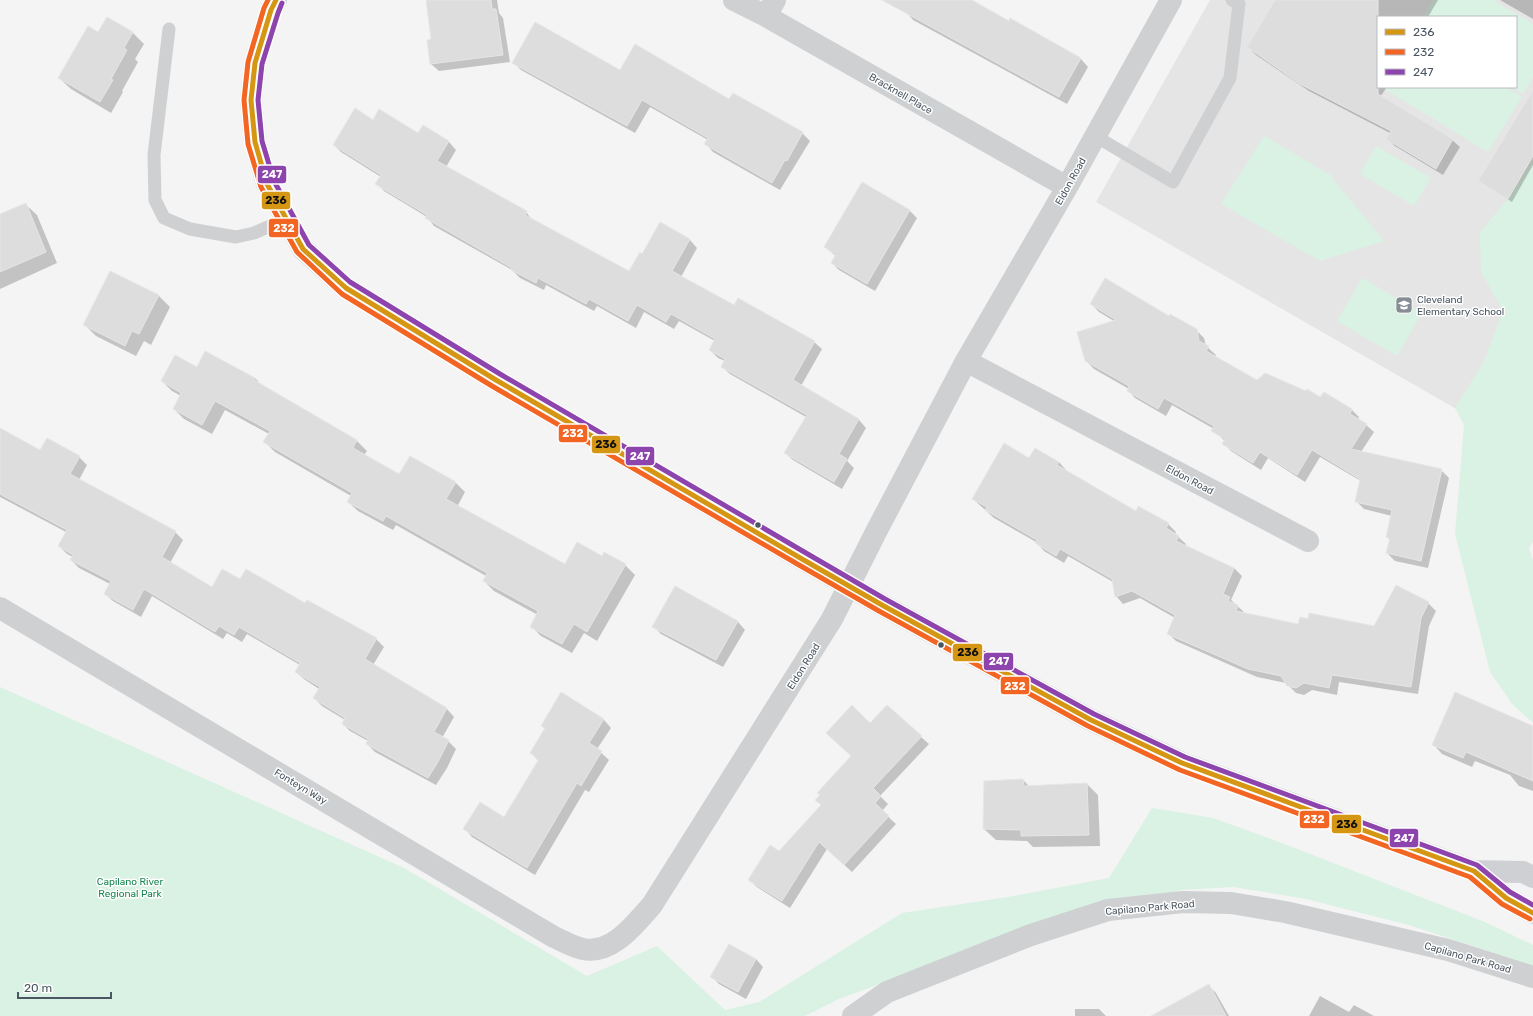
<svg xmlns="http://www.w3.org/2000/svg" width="1533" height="1016" font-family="Rubik,sans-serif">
<rect width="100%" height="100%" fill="#f4f4f4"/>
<path fill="#e6e5e6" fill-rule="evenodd" d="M 1210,0 L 1533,0 L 1533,453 L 1096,202 ZM 1378,17 L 1516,17 L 1516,87 L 1378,87 Z"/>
<path fill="#d9f2e3" d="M 1433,0 L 1493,0 L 1533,24 L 1533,78 L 1523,94 L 1511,87 L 1516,87 L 1516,17 L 1423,17 Z
M 1381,87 L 1505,87 L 1522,97 L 1488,152 Z
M 1264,136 L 1329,174 L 1384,241 L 1320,261 L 1221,204 Z
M 1376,146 L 1431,178 L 1414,206 L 1360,174 Z
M 1533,161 L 1533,542 L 1529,548 L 1533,560 L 1533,723 L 1512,704 L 1490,672 L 1455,534 L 1464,425 L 1455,408 L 1484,361 L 1503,311 L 1481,272 L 1480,232 L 1508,199 Z
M 1362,278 L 1422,313 L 1397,356 L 1337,321 Z
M 0,687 L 404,868 L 587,976 L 657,946 L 725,1010 L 759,1002 L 902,913 L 1008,897 L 1109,878 L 1152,808 L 1213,818 L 1274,840 L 1485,922 L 1533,945 L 1533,966 L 1409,925 L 1306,899 L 1234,887 L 1181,890 L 1107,909 L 893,979 L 839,999 L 805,1016 L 0,1016 Z"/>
<path fill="#0003" d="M 427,0 L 497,0 L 499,13 L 503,18 L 510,62 L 439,71 L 431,64 L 432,40 Z
M 882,0 L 969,0 L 1009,22 L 1010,20 L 1081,59 L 1088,67 L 1067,104 L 913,20 L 908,14 Z
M 1276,0 L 1438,0 L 1428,17 L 1378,17 L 1378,87 L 1387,87 L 1380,97 L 1452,140 L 1460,147 L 1443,175 L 1395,146 L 1387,139 L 1390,133 L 1309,91 L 1256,55 L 1248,47 Z
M 1500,0 L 1533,0 L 1533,19 Z
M 133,33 L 144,44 L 135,59 L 138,62 L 122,91 L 123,92 L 111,113 L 71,89 L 59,78 Z
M 513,62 L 621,71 L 730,100 L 802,133 L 810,141 L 780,190 L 713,152 L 706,144 L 708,140 L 650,107 L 635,133 L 521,70 Z
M 1533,90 L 1533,165 L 1512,202 L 1479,181 Z
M 373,121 L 419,134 L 424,127 L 449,142 L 456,150 L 446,167 L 526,212 L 533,221 L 629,273 L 643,255 L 660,224 L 690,240 L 697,248 L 681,277 L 734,306 L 814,342 L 822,349 L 801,386 L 859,420 L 866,428 L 847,461 L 854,468 L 842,489 L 793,460 L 785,453 L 806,417 L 730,374 L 722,367 L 725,361 L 718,358 L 710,350 L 715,341 L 679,321 L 674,329 L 644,312 L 636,328 L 597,306 L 594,311 L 546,285 L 544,290 L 520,278 L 512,270 L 434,226 L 427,217 L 384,191 L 377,183 L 381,177 L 341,152 L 334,145 Z
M 25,204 L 37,215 L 57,263 L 0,289 L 0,215 Z
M 910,211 L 917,218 L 875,291 L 839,270 L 832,263 L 836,256 L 825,247 Z
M 111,272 L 159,296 L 170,307 L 151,345 L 144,341 L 136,356 L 96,336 L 84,324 Z
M 1091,304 L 1169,317 L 1196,330 L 1204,338 L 1206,346 L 1216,355 L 1214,357 L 1258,381 L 1321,398 L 1324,393 L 1352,410 L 1359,417 L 1358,420 L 1366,425 L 1374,432 L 1361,452 L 1441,470 L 1449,478 L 1428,568 L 1395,561 L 1387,553 L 1390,540 L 1387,537 L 1392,516 L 1364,509 L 1356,501 L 1361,481 L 1320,457 L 1305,482 L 1268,458 L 1261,470 L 1231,451 L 1223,443 L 1225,441 L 1213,430 L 1214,429 L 1172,405 L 1166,416 L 1135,398 L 1128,390 L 1129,389 L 1094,369 L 1086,361 L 1114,321 L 1099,312 Z
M 206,352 L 255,378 L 263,387 L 357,441 L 367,451 L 364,455 L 400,475 L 455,482 L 465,492 L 457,507 L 565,565 L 602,557 L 625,565 L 635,575 L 597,641 L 584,633 L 572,653 L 541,636 L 531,626 L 538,615 L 494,591 L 484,581 L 486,576 L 396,525 L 393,530 L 358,511 L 348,502 L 351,496 L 275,452 L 265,442 L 269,434 L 225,410 L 212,434 L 184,419 L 174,409 L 181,396 L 172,391 L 162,381 L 197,369 Z
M 0,429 L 41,451 L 79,457 L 87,465 L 79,480 L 175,532 L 183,540 L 170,563 L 212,588 L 240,581 L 305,604 L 376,639 L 384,647 L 373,665 L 447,709 L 454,717 L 442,738 L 448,741 L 456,749 L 447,768 L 436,785 L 375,752 L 367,744 L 368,741 L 350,731 L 343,724 L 345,720 L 322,706 L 314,698 L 319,689 L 304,679 L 296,672 L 300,665 L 247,634 L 242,642 L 227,633 L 223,639 L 152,596 L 141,617 L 113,601 L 105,594 L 110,584 L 79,568 L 71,560 L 73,557 L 67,554 L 59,546 L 66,532 L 0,497 Z
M 1030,459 L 1059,462 L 1066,470 L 1066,471 L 1136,512 L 1168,524 L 1176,532 L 1175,534 L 1186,544 L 1185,547 L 1234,568 L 1242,576 L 1231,600 L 1245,613 L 1299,625 L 1375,627 L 1428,603 L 1436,611 L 1429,626 L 1418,694 L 1339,682 L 1337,695 L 1312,690 L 1304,695 L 1296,693 L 1286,683 L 1257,677 L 1176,641 L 1168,633 L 1175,618 L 1140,598 L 1123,604 L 1116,596 L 1113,582 L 1068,556 L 1064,563 L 1044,551 L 1036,542 L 994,518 L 973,499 Z
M 675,588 L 738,622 L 745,630 L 723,667 L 661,634 L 653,626 Z
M 562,693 L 604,720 L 611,728 L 597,749 L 609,760 L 589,792 L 585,790 L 535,875 L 472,837 L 465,829 L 504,818 L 539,761 L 531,753 L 546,729 L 542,726 Z
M 870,724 L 921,737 L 929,744 L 880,796 L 888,804 L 882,811 L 896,824 L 852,872 L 827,849 L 790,908 L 757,887 L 749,880 L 779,852 L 822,805 Z
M 1533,727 L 1533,791 L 1519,786 L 1510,775 L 1475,761 L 1472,767 L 1442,754 L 1433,744 Z
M 1023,780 L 1030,787 L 1087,784 L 1098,795 L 1100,846 L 1033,847 L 1027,841 L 996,840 L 984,829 Z
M 756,959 L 763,967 L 746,999 L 719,984 L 712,977 Z
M 1208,985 L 1216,993 L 1229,1016 L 1153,1016 Z
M 1320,996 L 1349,1012 L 1354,1005 L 1374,1016 L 1309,1016 Z
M 1075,1009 L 1099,1009 L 1106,1016 L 1075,1016 Z"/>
<path fill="#ddddde" stroke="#e5e6e7" d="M 426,0 L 491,0 L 492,9 L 496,9 L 503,55 L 430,64 L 427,40 L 431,39 Z
M 882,0 L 972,0 L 1009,21 L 1010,18 L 1081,58 L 1059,97 Z
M 1275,0 L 1378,0 L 1378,94 L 1453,139 L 1436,169 L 1386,139 L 1391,131 L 1300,84 L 1247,47 Z
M 107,17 L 133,32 L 124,48 L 127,50 L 111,79 L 113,80 L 100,102 L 58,78 L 88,26 L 98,32 Z
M 535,22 L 620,70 L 635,44 L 729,99 L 733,93 L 803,132 L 787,161 L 785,160 L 772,183 L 704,144 L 708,138 L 642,100 L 627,126 L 512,63 Z
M 1533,90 L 1533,156 L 1508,199 L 1478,181 Z
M 355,108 L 373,120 L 379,109 L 418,133 L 423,125 L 449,141 L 437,161 L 527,211 L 525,215 L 629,271 L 640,252 L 642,254 L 660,222 L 690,239 L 672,271 L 734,305 L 738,298 L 815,341 L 793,380 L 859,419 L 839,454 L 847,459 L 834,482 L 784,453 L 807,415 L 721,367 L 725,359 L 709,350 L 715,339 L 671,314 L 666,322 L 637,305 L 628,321 L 589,299 L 586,304 L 538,278 L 536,283 L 511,270 L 512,268 L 425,218 L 427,215 L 375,184 L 381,175 L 333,145 Z
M 862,182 L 910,210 L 867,284 L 831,263 L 836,254 L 824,247 Z
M 26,203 L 46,252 L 0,272 L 0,214 Z
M 110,271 L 159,295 L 139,334 L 132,331 L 125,346 L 83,325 Z
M 1105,278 L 1169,316 L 1170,314 L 1197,329 L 1199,341 L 1209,346 L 1206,351 L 1257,380 L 1265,373 L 1306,391 L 1307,389 L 1320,397 L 1324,392 L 1352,409 L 1350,414 L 1367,424 L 1351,449 L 1442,469 L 1421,561 L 1386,553 L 1390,538 L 1386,537 L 1392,510 L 1355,502 L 1360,479 L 1312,450 L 1297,475 L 1260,452 L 1253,463 L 1222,444 L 1225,439 L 1211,431 L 1214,426 L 1164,398 L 1158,409 L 1127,391 L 1129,386 L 1085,361 L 1077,332 L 1116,320 L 1090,304 Z
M 205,351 L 255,378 L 254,380 L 357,440 L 353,448 L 399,474 L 410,456 L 456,482 L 446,499 L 565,564 L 577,542 L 602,556 L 604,552 L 626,564 L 587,632 L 574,624 L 562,644 L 530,627 L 538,611 L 483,581 L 487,573 L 386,516 L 383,521 L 347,502 L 352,493 L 263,442 L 270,431 L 215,401 L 202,425 L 173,409 L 181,393 L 161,381 L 175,355 L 197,367 Z
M 0,428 L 40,450 L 47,438 L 80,456 L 70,474 L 176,531 L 162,557 L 212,587 L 222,569 L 240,579 L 246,569 L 305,603 L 307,600 L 377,638 L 365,659 L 447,708 L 434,732 L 449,740 L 439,760 L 428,778 L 366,744 L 368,739 L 342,724 L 345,718 L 313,698 L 320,687 L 295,672 L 300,663 L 239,627 L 234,635 L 219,626 L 215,632 L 144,589 L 133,610 L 104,594 L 111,581 L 70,560 L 73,555 L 58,546 L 67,530 L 0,494 Z
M 1004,443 L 1029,458 L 1035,448 L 1059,462 L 1057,465 L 1136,511 L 1138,506 L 1169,523 L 1166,528 L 1179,536 L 1176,541 L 1234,568 L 1223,594 L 1230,597 L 1228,601 L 1238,605 L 1236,611 L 1298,624 L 1300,617 L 1308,619 L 1309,613 L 1374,626 L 1396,585 L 1429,602 L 1421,618 L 1411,687 L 1332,675 L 1329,688 L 1304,683 L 1296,688 L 1287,686 L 1281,676 L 1248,669 L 1167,634 L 1175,615 L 1132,591 L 1115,597 L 1112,579 L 1060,549 L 1056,556 L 1035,543 L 1037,540 L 985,510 L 987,507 L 972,499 Z
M 675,586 L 738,621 L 716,660 L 652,627 Z
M 561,692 L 604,719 L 589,743 L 602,751 L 581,786 L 577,783 L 527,868 L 463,829 L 480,802 L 504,817 L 539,759 L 530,753 L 545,728 L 541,726 Z
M 1455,692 L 1533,726 L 1533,781 L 1466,752 L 1463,758 L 1432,745 Z
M 852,705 L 870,723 L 887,705 L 922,736 L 873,788 L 881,796 L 875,803 L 889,816 L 844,865 L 819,842 L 782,901 L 748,880 L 770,845 L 779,851 L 821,805 L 815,800 L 820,795 L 817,793 L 851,756 L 826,733 Z
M 1023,779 L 1024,786 L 1087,783 L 1089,835 L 1021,836 L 1021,830 L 983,829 L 984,781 Z
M 729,944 L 756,959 L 738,992 L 710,977 Z
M 1209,984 L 1226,1016 L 1151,1016 Z"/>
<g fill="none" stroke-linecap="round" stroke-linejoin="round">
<path stroke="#ced0d2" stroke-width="13" d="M 169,29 L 154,155 L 155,200 L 164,218 L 190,229 L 236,237 L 254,233 L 286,219
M 1095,136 L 1173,182 L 1230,78 L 1239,4 L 1232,0"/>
<path stroke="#ced0d2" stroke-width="22" d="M 734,0 L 766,16 L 1067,187
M 766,16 L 775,0
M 966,361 L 1308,541
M 0,608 L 554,937 C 563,941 573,947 583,949 C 612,955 635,924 652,905 L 832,619 L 877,530 L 966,361 L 1067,187 L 1171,0
M 853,1016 L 887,992 L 1031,935 L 1108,910 L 1183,902 L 1231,903 L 1285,912 L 1448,950 L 1533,977"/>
<path stroke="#ced0d4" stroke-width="22" d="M 276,0 L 271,10 L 255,63 L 251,100 L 255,142 L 267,184 L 303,249 L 346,288 L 496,380 L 802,559 L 882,605 L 1091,720 L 1182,763 L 1474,871 L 1523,872 L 1533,877
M 1474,871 L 1506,898 L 1533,913"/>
<g stroke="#fff" stroke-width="8">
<path id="bus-1" d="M 276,0 L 271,10 L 255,63 L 251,100 L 255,142 L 267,184 L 303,249 L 346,288 L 496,380 L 802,559 L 882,605 L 1091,720 L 1182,763 L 1474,871 L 1506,898 L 1533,913"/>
</g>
<g stroke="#fff" stroke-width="8">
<path id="bus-2" d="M 268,0 L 264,8 L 248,62 L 244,100 L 248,144 L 261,187 L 297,252 L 342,294 L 492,386 L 799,565 L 879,611 L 1088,726 L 1180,770 L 1470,877 L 1502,904 L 1530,919"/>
</g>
<g stroke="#fff" stroke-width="8">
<path id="bus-3" d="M 282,3 L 278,13 L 262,64 L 258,100 L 262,141 L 274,181 L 309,245 L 350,282 L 500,374 L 806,553 L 885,599 L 1094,714 L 1185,757 L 1477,865 L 1510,892 L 1533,905"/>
</g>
<use href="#bus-1" stroke="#d49613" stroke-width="5"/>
<use href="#bus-2" stroke="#f26522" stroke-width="5"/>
<use href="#bus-3" stroke="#8e44ad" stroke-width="5"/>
</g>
<defs>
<g id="school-square" transform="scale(0.9)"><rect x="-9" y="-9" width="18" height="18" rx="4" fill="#868d94" stroke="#fff"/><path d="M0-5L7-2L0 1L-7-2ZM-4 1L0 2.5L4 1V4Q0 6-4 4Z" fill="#fff"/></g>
</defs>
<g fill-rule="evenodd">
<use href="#school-square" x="1404" y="305"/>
</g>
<g fill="#4a5661" stroke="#fff" stroke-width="1.5">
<circle cx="758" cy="525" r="3.5"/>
<circle cx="941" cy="645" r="3.5"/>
</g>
<g text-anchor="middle" stroke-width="3" stroke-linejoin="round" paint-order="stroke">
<g font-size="10" fill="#4a5661" stroke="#fff">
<text transform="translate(901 93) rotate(30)" y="4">Bracknell Place</text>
<text transform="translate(1070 181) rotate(-61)" y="4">Eldon Road</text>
<text transform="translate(1190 479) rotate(28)" y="4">Eldon Road</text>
<text transform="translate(803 666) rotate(-58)" y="4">Eldon Road</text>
<text transform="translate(301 786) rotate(31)" y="4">Fonteyn Way</text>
<text transform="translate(1150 907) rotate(-5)" y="4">Capilano Park Road</text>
<text transform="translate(1468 957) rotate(16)" y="4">Capilano Park Road</text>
</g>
<g font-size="10" fill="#4a5661" stroke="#fff" text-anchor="start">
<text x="1417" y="303">Cleveland<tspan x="1417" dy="12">Elementary School</tspan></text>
</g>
<g font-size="10" fill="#17864f" stroke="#fff">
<text x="130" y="885">Capilano River<tspan x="130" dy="12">Regional Park</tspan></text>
</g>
</g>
<g stroke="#fff" stroke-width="1.5">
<rect x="257" y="165" width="30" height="19" rx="4" fill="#8e44ad"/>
<rect x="261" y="191" width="30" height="19" rx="4" fill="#d49613"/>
<rect x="268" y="218" width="31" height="20" rx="4" fill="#f26522"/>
<rect x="558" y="424" width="30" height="19" rx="4" fill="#f26522"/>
<rect x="591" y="435" width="30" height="19" rx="4" fill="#d49613"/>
<rect x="625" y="446" width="30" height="20" rx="4" fill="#8e44ad"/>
<rect x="952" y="643" width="31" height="19" rx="4" fill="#d49613"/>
<rect x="983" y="652" width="31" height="19" rx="4" fill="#8e44ad"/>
<rect x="1000" y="676" width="30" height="19" rx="4" fill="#f26522"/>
<rect x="1299" y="810" width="31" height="19" rx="4" fill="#f26522"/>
<rect x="1331" y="814" width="31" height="20" rx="4" fill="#d49613"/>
<rect x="1389" y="828" width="30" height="20" rx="4" fill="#8e44ad"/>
</g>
<g font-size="11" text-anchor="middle" font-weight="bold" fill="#fff">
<text x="272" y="178">247</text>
<text x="284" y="232">232</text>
<text x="573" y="437">232</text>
<text x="640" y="460">247</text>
<text x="999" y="665">247</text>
<text x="1015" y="690">232</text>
<text x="1314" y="823">232</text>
<text x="1404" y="842">247</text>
</g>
<g font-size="11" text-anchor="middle" font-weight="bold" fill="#111">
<text x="276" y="204">236</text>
<text x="606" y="448">236</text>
<text x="968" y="656">236</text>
<text x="1347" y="828">236</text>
</g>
<rect x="1377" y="16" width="140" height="72" fill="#ffffff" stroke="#b7bbc0"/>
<rect x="1385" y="29" width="20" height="6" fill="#d49613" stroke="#b7bbc0"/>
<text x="1413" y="36" font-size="12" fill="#4a5661">236</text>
<rect x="1385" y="49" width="20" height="6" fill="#f26522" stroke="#b7bbc0"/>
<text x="1413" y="56" font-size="12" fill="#4a5661">232</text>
<rect x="1385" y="69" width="20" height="6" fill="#8e44ad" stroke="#b7bbc0"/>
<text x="1413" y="76" font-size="12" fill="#4a5661">247</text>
<path d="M18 992v6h93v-6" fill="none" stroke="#4a5661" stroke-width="2"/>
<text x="24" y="992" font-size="12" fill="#4a5661" stroke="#ffffff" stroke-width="3" paint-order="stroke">20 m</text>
</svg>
